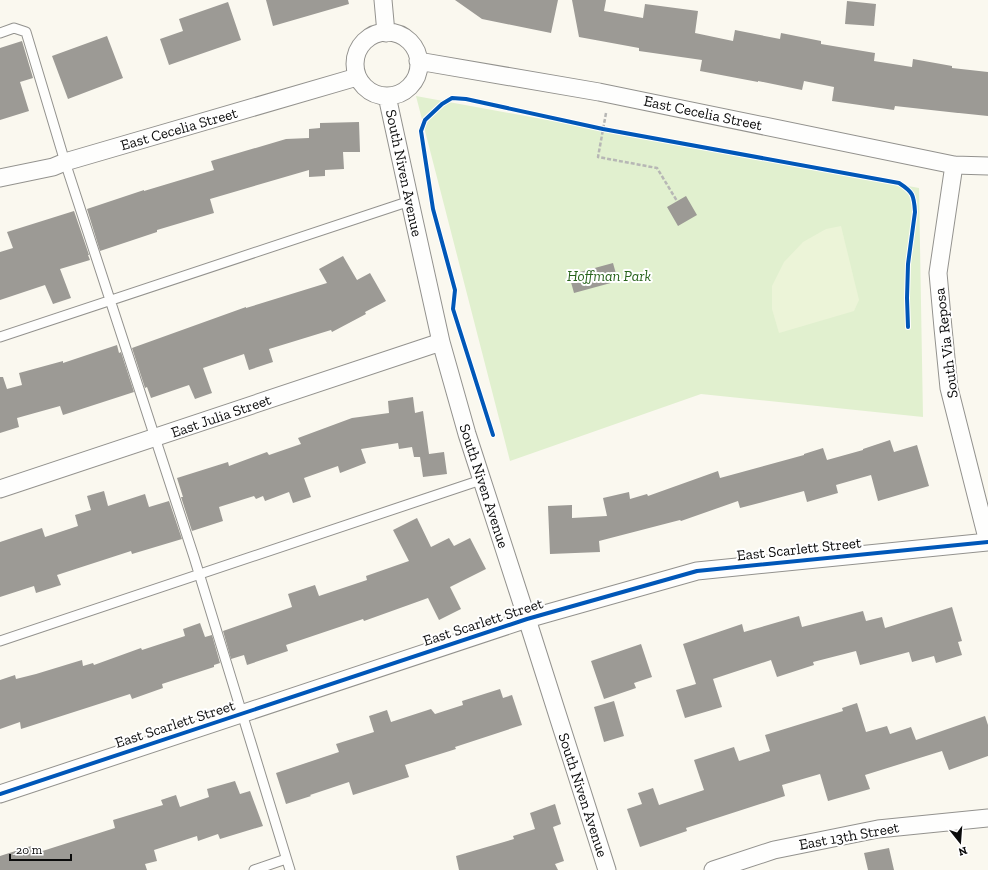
<svg xmlns="http://www.w3.org/2000/svg" width="988" height="870" font-family="'Zilla Slab',serif">
<rect width="100%" height="100%" fill="#faf8ef"/>
<path fill="#e1f0cf" d="M 416,96 L 919,188 L 923,417 L 701,394 L 510,461 Z"/>
<path fill="#ecf4d8" d="M 841,226 L 859,300 L 854,311 L 779,333 L 772,309 L 772,286 L 784,262 L 803,242 L 826,229 Z"/>
<path fill="#9c9a95" d="M 266,0 L 348,0 L 349,4 L 273,26 Z
M 455,0 L 558,0 L 551,33 L 482,19 Z
M 572,0 L 606,0 L 604,11 L 643,18 L 645,4 L 698,11 L 695,33 L 733,41 L 735,30 L 780,39 L 781,33 L 821,41 L 821,44 L 875,53 L 874,61 L 912,67 L 913,59 L 952,66 L 952,68 L 988,72 L 988,116 L 959,113 L 958,113 L 895,106 L 894,110 L 832,101 L 834,87 L 804,81 L 802,90 L 758,81 L 758,82 L 700,71 L 702,60 L 639,51 L 639,48 L 579,37 Z
M 847,1 L 876,4 L 874,26 L 845,24 Z
M 228,2 L 241,40 L 169,65 L 160,39 L 183,31 L 179,19 Z
M 107,36 L 123,78 L 68,99 L 52,56 Z
M 22,41 L 33,78 L 20,82 L 29,111 L 0,120 L 0,48 Z
M 359,122 L 360,152 L 343,152 L 344,169 L 325,170 L 325,176 L 309,177 L 309,170 L 210,199 L 214,213 L 157,230 L 157,232 L 100,251 L 87,209 L 144,190 L 144,191 L 214,170 L 211,161 L 286,139 L 309,138 L 309,129 L 320,128 L 320,123 Z
M 686,196 L 697,215 L 678,226 L 667,207 Z
M 74,211 L 89,255 L 88,255 L 90,260 L 60,269 L 71,298 L 53,304 L 45,285 L 0,300 L 0,252 L 13,248 L 7,232 L 23,227 Z
M 343,256 L 357,280 L 370,273 L 386,301 L 365,312 L 366,314 L 332,332 L 331,330 L 269,349 L 273,362 L 249,370 L 244,354 L 203,368 L 212,393 L 195,399 L 189,385 L 151,398 L 147,387 L 145,388 L 132,348 L 246,307 L 246,308 L 327,283 L 319,269 Z
M 613,263 L 618,281 L 574,293 L 569,275 Z
M 117,345 L 119,353 L 121,352 L 134,392 L 63,415 L 60,406 L 17,418 L 19,427 L 0,433 L 0,377 L 3,377 L 7,389 L 22,385 L 19,373 L 63,361 L 63,363 Z
M 413,397 L 415,413 L 423,411 L 429,454 L 444,452 L 447,474 L 423,477 L 420,457 L 414,457 L 412,447 L 399,449 L 398,443 L 361,449 L 366,463 L 340,473 L 338,466 L 304,478 L 311,497 L 293,503 L 289,492 L 265,501 L 263,496 L 256,499 L 254,496 L 219,507 L 223,521 L 192,531 L 181,497 L 183,497 L 177,478 L 228,462 L 229,466 L 267,452 L 269,455 L 301,444 L 298,438 L 352,418 L 389,413 L 388,401 Z
M 890,440 L 894,452 L 917,445 L 929,486 L 878,501 L 871,475 L 836,485 L 838,493 L 807,502 L 804,491 L 740,508 L 738,501 L 681,521 L 680,520 L 599,541 L 600,552 L 550,554 L 548,506 L 572,505 L 572,518 L 607,516 L 603,498 L 629,492 L 630,499 L 647,494 L 648,496 L 718,471 L 720,478 L 804,455 L 804,454 L 823,448 L 827,460 L 863,450 L 863,449 Z
M 104,491 L 108,506 L 145,494 L 149,507 L 169,501 L 182,539 L 132,554 L 131,551 L 57,575 L 61,585 L 36,593 L 34,586 L 0,597 L 0,542 L 42,528 L 45,537 L 78,526 L 75,515 L 91,510 L 87,496 Z
M 417,518 L 431,547 L 449,538 L 454,546 L 470,538 L 486,569 L 450,587 L 461,609 L 439,620 L 428,598 L 364,621 L 363,619 L 286,645 L 288,651 L 247,665 L 244,655 L 231,659 L 223,631 L 292,607 L 288,594 L 315,585 L 319,596 L 367,580 L 366,576 L 409,561 L 393,530 Z
M 952,607 L 962,641 L 958,642 L 962,655 L 936,663 L 934,656 L 912,662 L 909,652 L 860,665 L 856,651 L 813,662 L 814,665 L 777,677 L 771,660 L 713,679 L 722,707 L 685,718 L 676,690 L 696,684 L 683,644 L 742,624 L 744,632 L 799,616 L 802,627 L 863,611 L 866,621 L 882,617 L 885,628 Z
M 200,623 L 205,637 L 212,635 L 220,663 L 214,665 L 214,667 L 162,684 L 163,688 L 132,699 L 130,694 L 21,729 L 20,722 L 0,729 L 0,680 L 15,675 L 16,679 L 36,674 L 82,660 L 83,666 L 93,663 L 94,665 L 141,648 L 142,650 L 185,636 L 183,629 Z
M 641,644 L 652,677 L 634,683 L 636,688 L 604,699 L 591,661 Z
M 500,689 L 503,698 L 512,695 L 522,725 L 455,747 L 456,749 L 405,765 L 409,777 L 353,795 L 349,782 L 310,795 L 311,796 L 286,804 L 276,773 L 339,752 L 336,744 L 374,732 L 369,716 L 387,710 L 391,722 L 431,709 L 435,714 L 463,705 L 462,701 Z
M 614,701 L 624,736 L 604,742 L 594,707 Z
M 857,703 L 866,732 L 887,726 L 890,734 L 911,727 L 916,740 L 985,716 L 988,725 L 988,756 L 949,770 L 942,751 L 865,775 L 870,789 L 828,801 L 820,774 L 782,785 L 785,796 L 686,828 L 687,831 L 640,847 L 627,809 L 642,804 L 638,793 L 653,788 L 659,805 L 704,790 L 694,760 L 734,747 L 739,761 L 770,751 L 765,735 L 843,711 L 842,708 Z
M 235,781 L 240,794 L 250,791 L 263,826 L 220,839 L 218,834 L 198,841 L 197,836 L 154,850 L 157,861 L 145,864 L 147,870 L 0,870 L 0,856 L 31,846 L 33,854 L 115,828 L 113,820 L 163,805 L 161,800 L 176,795 L 180,807 L 209,797 L 207,789 Z
M 555,804 L 561,824 L 553,827 L 564,861 L 555,864 L 558,870 L 459,870 L 456,856 L 514,839 L 513,836 L 535,829 L 530,813 Z
M 889,848 L 894,870 L 868,870 L 864,853 Z"/>
<g fill="none" stroke-linecap="round" stroke-linejoin="round">
<g stroke="#93928e" stroke-width="11">
<path id="service" d="M 0,33 L 14,28 L 26,32 L 65,162 L 194,557 L 290,870
M 0,337 L 410,201
M 0,641 L 481,480
M 254,870 L 286,859"/>
</g>
<g stroke="#93928e" stroke-width="19">
<path id="minor" d="M 383,0 L 386,33
M355 64a32 32 0 1 1 64 0a32 32 0 1 1-64 0Z
M 418,61 L 599,92 L 954,165 L 988,166
M 387,96 L 414,220 L 441,342 L 467,434 L 527,619 L 607,870
M 954,165 L 938,273 L 943,328 L 949,388 L 988,542
M 0,178 L 53,167 L 65,162 L 357,77
M 0,489 L 441,342
M 0,794 L 527,619 L 697,571 L 988,542
M 713,870 L 774,850 L 878,829 L 988,818"/>
</g>
<path stroke="#b7b7b5" stroke-width="2.5" stroke-dasharray="4 2" stroke-linecap="butt" d="M 606,113 L 598,157 L 657,168 L 677,201"/>
<use href="#service" stroke="#fefefd" stroke-width="9"/>
<use href="#minor" stroke="#fefefd" stroke-width="17"/>
<g stroke="#fff" stroke-width="6">
<path id="cycleway" d="M 493,435 L 453,309 L 455,290 L 433,209 L 421,131 L 425,120 L 442,104 L 452,98 L 466,99 L 603,129 L 899,183 C 913,192 914,195 915,212 L 908,264 L 907,298 L 908,327
M 0,794 L 527,619 L 697,571 L 988,542"/>
</g>
<use href="#cycleway" stroke="#0057b8" stroke-width="4"/>
</g>
<g text-anchor="middle" stroke-width="4" stroke-linejoin="round" paint-order="stroke">
<g font-size="15" fill="#0b0b0b" stroke="#fff">
<text transform="translate(703 113) rotate(12)" y="5">East Cecelia Street</text>
<text transform="translate(179 129) rotate(-16)" y="5">East Cecelia Street</text>
<text transform="translate(404 173) rotate(78)" y="5">South Niven Avenue</text>
<text transform="translate(946 343) rotate(-97)" y="5">South Via Reposa</text>
<text transform="translate(221 416) rotate(-19)" y="5">East Julia Street</text>
<text transform="translate(484 486) rotate(72)" y="5">South Niven Avenue</text>
<text transform="translate(799 549) rotate(-6)" y="5">East Scarlett Street</text>
<text transform="translate(483 622) rotate(-18)" y="5">East Scarlett Street</text>
<text transform="translate(175 724) rotate(-18)" y="5">East Scarlett Street</text>
<text transform="translate(583 795) rotate(72)" y="5">South Niven Avenue</text>
<text transform="translate(849 836) rotate(-10)" y="5">East 13th Street</text>
</g>
<g font-size="15" font-style="italic" fill="#28631c" stroke="#fff">
<text x="609" y="281">Hoffman Park</text>
</g>
</g>
<g transform="translate(960 842) rotate(163)" stroke="#ffffff" stroke-width="3" paint-order="stroke">
<path d="M0-3L7 15L0 10L-7 15Z" fill="#0b0b0b"/>
<text y="-6" font-size="11" font-weight="bold" text-anchor="middle" fill="#0b0b0b">N</text>
</g>
<path d="M10 854v6h61v-6" fill="none" stroke="#0b0b0b" stroke-width="2"/>
<text x="16" y="854" font-size="12" fill="#0b0b0b" stroke="#ffffff" stroke-width="3" paint-order="stroke">20 m</text>
</svg>
